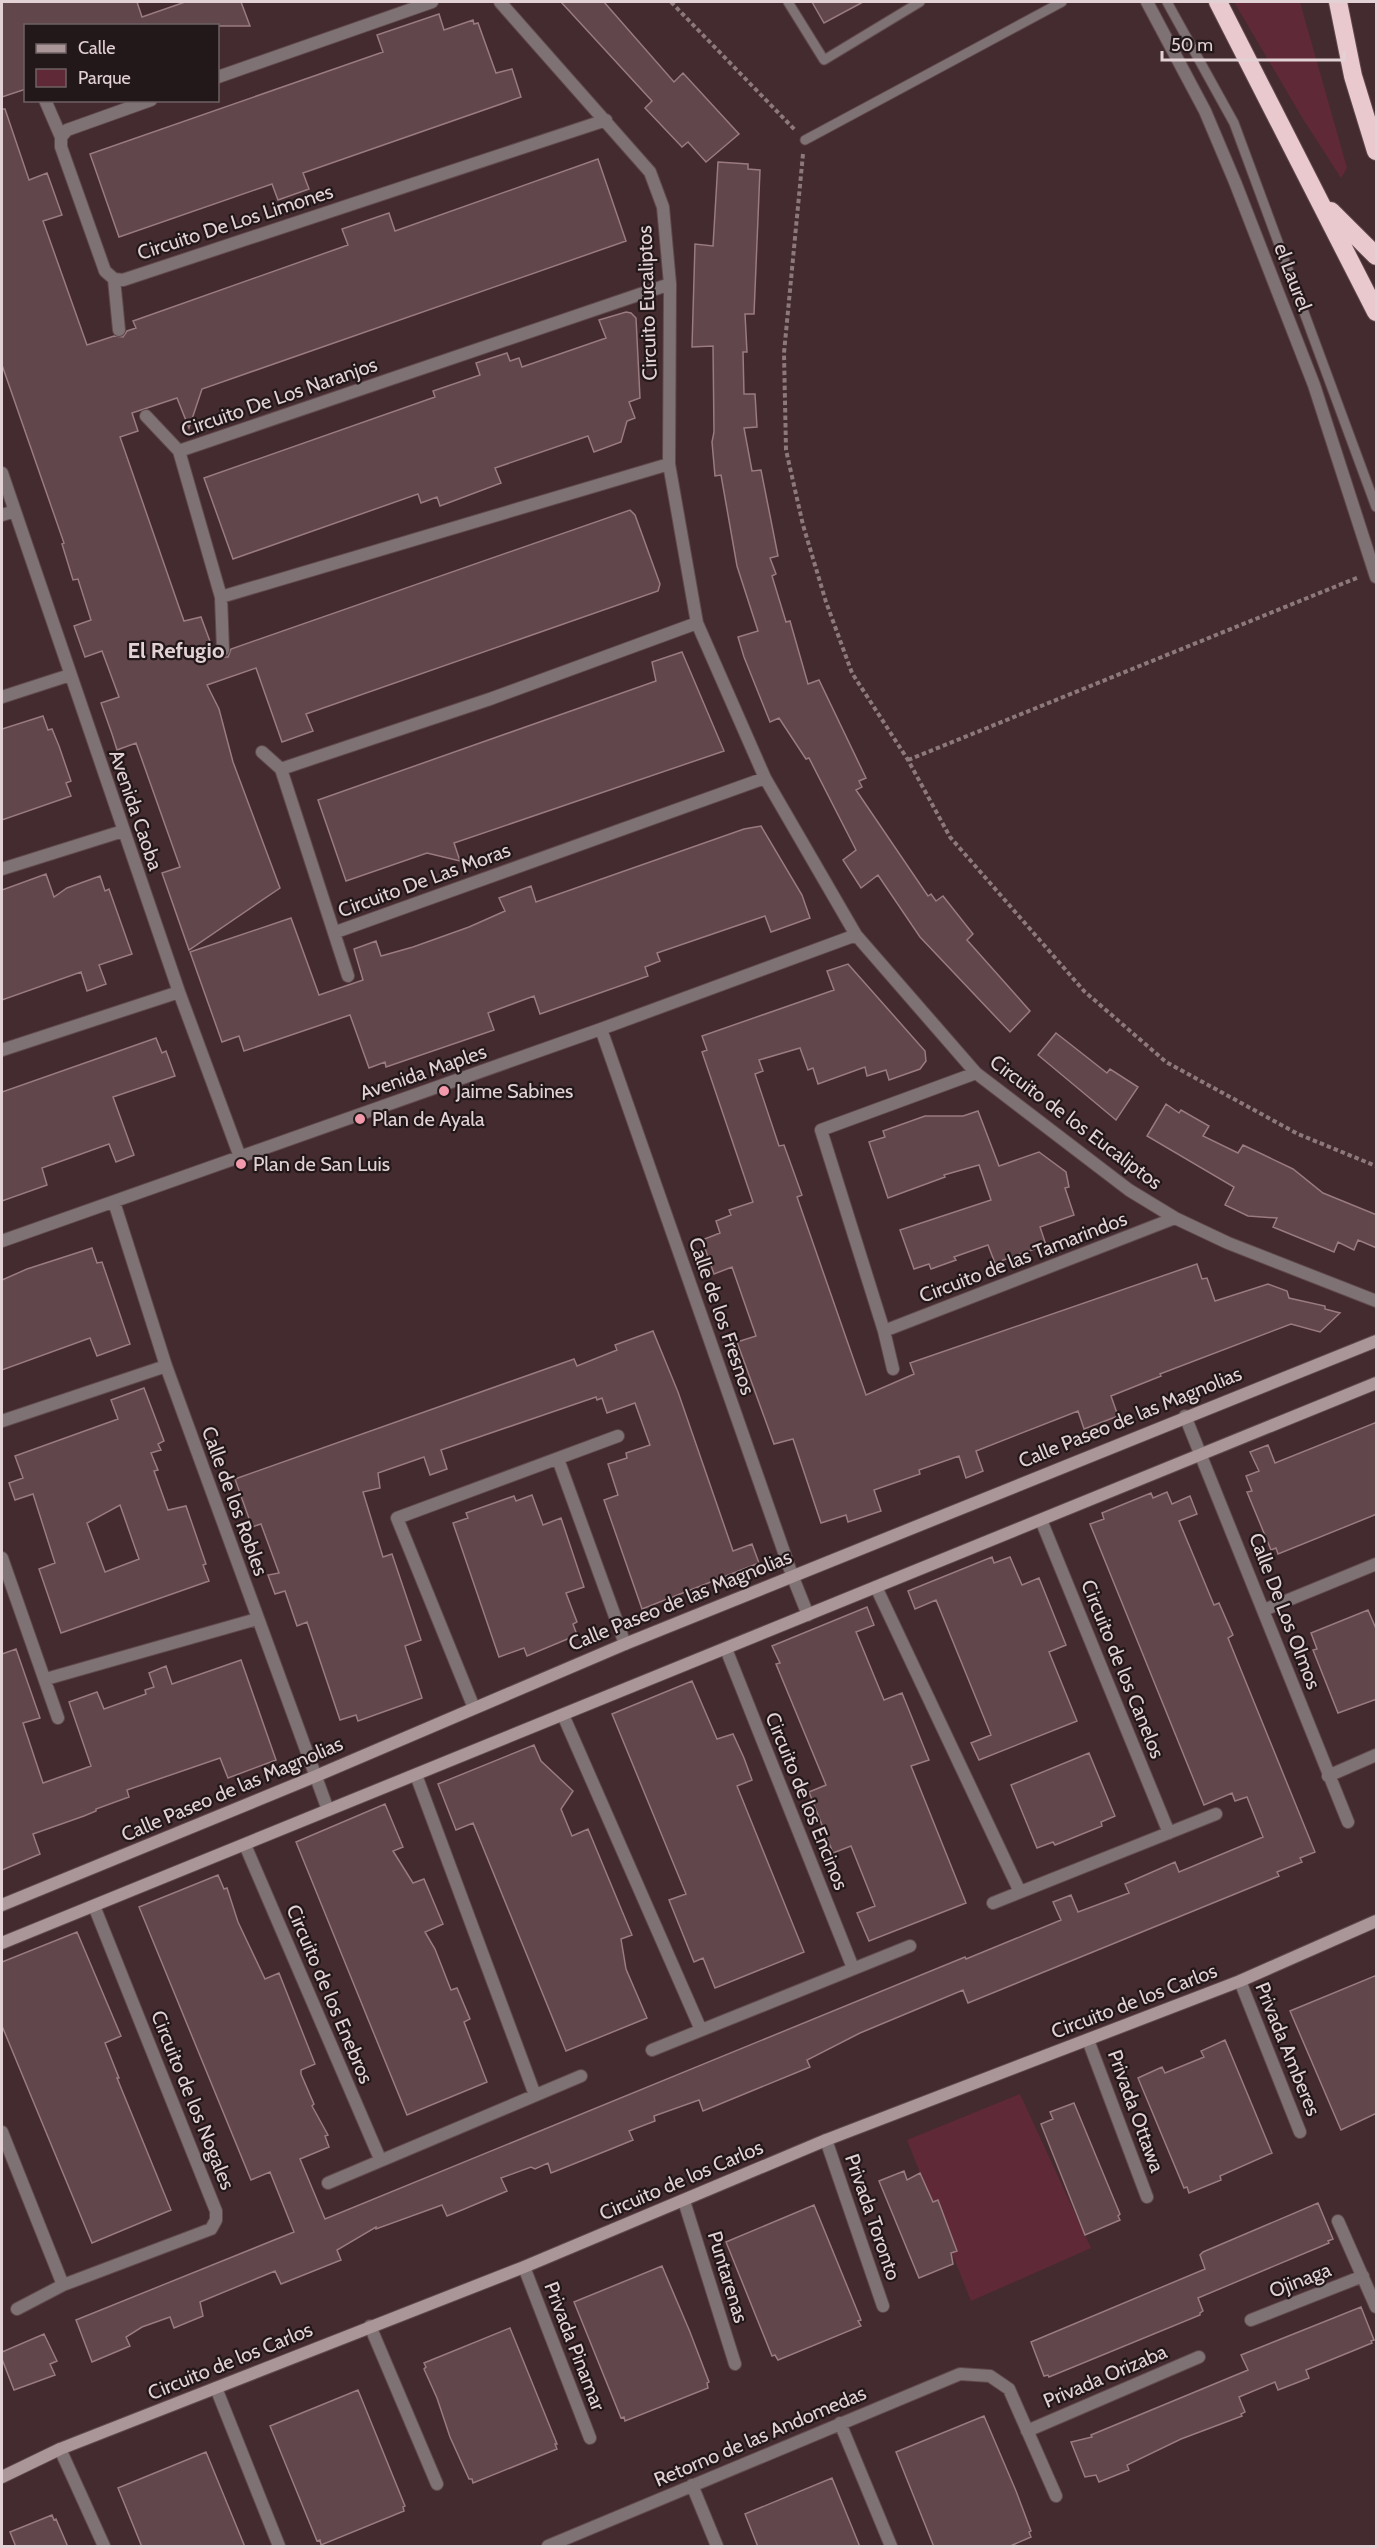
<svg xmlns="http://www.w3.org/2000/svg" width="1378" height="2548" font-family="Cabin,sans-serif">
<rect width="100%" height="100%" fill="#432b2f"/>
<path fill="#602937" d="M 1234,2 L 1300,2 L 1347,168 L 1341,178 L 1303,119 Z
M 1020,2094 L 1091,2248 L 971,2301 L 907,2140 Z"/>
<path fill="#61464b" stroke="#997b80" stroke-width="1.5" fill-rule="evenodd" d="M 2,2 L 137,2 L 142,17 L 185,2 L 241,2 L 250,26 L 26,26 L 26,89 L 2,97 Z
M 561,2 L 604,2 L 674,82 L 683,73 L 739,134 L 706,162 L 688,142 L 682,147 L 645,108 L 652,101 Z
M 812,2 L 863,2 L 824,23 Z
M 439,14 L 444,30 L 473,20 L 474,24 L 478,23 L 496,73 L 512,69 L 521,97 L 303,173 L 309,189 L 278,200 L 272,184 L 119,237 L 90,154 L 383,52 L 377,35 Z
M 2,109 L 5,109 L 29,180 L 47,173 L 51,184 L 62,215 L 43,221 L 87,345 L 114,336 L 123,337 L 127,331 L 136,328 L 133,321 L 348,245 L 342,229 L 389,213 L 395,231 L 598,159 L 626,241 L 202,389 L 189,428 L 177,398 L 132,413 L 138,431 L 120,437 L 179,607 L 184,621 L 201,617 L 215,655 L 220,657 L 228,657 L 231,649 L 630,510 L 635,515 L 660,584 L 658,591 L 306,714 L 313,731 L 282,742 L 256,668 L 207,685 L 219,709 L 233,762 L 280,888 L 189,950 L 162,873 L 180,867 L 136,743 L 117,750 L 112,734 L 101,703 L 119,697 L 102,651 L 85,657 L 74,626 L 91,620 L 78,579 L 73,580 L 62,544 L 64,543 L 2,365 Z
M 718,162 L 748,164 L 748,169 L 760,170 L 754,314 L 745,314 L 747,352 L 743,352 L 744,394 L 755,394 L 757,427 L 744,428 L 752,471 L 761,470 L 778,556 L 770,558 L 776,574 L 772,576 L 786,622 L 790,621 L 808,684 L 819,680 L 866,778 L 859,781 L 862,787 L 856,790 L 928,896 L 931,894 L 936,901 L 943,896 L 973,934 L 967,940 L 1030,1011 L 1010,1032 L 920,937 L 878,875 L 861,888 L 843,860 L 856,850 L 809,758 L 806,759 L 779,718 L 770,722 L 744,657 L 738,637 L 758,631 L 737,566 L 721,475 L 715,476 L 712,442 L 714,432 L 713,346 L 692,347 L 695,244 L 713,246 Z
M 626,312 L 631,313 L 636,318 L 640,398 L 629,402 L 635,418 L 627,421 L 621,442 L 594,452 L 588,436 L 495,468 L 501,483 L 440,506 L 437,497 L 421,503 L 418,494 L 233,559 L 204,478 L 435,397 L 433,391 L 480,375 L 476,363 L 507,353 L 510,361 L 519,358 L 522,367 L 606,338 L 599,320 Z
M 682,652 L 724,751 L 454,843 L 460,861 L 427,853 L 346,881 L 318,800 L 656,681 L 652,662 Z
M 43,716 L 48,730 L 52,729 L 59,746 L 71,781 L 66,783 L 71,796 L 2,820 L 2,729 Z
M 761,826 L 802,895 L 810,918 L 771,932 L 765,916 L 657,953 L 660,961 L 645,967 L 648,976 L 540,1014 L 534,996 L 488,1013 L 494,1030 L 386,1067 L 385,1062 L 369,1068 L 350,1015 L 244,1051 L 239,1036 L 222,1042 L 190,952 L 291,918 L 319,995 L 363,980 L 354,949 L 376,941 L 381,956 L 413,947 L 469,927 L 505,911 L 499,898 L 531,886 L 536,902 L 744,829 Z
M 46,874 L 54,897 L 67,888 L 100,876 L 105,891 L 109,889 L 132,954 L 99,965 L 106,984 L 87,991 L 81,972 L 2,1000 L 2,890 Z
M 848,964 L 925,1051 L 926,1061 L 920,1069 L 889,1080 L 886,1070 L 867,1076 L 865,1067 L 818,1084 L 813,1068 L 808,1070 L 800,1048 L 759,1060 L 763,1071 L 755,1074 L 779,1146 L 784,1145 L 802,1195 L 797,1197 L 805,1220 L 866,1395 L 914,1374 L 910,1363 L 1197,1264 L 1202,1279 L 1207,1278 L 1215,1301 L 1268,1284 L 1287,1291 L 1289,1298 L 1325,1306 L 1325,1309 L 1340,1313 L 1320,1332 L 1291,1324 L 1160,1374 L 1161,1376 L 1111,1396 L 1118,1416 L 1084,1429 L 1078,1411 L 976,1451 L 983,1471 L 966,1478 L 959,1456 L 919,1470 L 920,1474 L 874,1490 L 881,1511 L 848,1522 L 846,1515 L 821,1523 L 793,1439 L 774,1444 L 737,1342 L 756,1336 L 732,1267 L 714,1274 L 702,1240 L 720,1233 L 716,1221 L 731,1215 L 729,1210 L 753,1202 L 702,1052 L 707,1050 L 702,1036 L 834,990 L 827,971 Z
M 1056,1033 L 1107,1073 L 1110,1069 L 1138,1087 L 1116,1120 L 1038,1055 Z
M 156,1038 L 162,1053 L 166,1051 L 175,1076 L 113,1097 L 134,1155 L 116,1162 L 109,1144 L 42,1168 L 47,1185 L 2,1201 L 2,1092 Z
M 1166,1104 L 1179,1113 L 1181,1110 L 1209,1126 L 1203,1136 L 1238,1153 L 1243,1145 L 1293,1169 L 1323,1193 L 1377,1215 L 1377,1248 L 1358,1240 L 1354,1250 L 1338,1242 L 1334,1252 L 1273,1227 L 1277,1218 L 1248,1216 L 1225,1205 L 1234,1187 L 1147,1136 Z
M 978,1111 L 999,1166 L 1039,1152 L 1066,1172 L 1069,1187 L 1065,1188 L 1074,1215 L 1040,1227 L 1046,1245 L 995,1263 L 988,1245 L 954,1257 L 956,1260 L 931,1269 L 929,1264 L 914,1269 L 900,1230 L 991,1200 L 979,1165 L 944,1175 L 945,1177 L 888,1198 L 869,1142 L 885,1137 L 883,1131 L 925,1116 L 963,1116 Z
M 92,1248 L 97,1263 L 102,1262 L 130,1344 L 97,1356 L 90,1338 L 2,1370 L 2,1280 L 27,1269 Z
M 653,1331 L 678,1392 L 733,1551 L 752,1544 L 759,1563 L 642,1609 L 604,1500 L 618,1495 L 608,1464 L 627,1458 L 626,1453 L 650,1445 L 635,1403 L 607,1413 L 602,1398 L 597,1400 L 596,1397 L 441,1450 L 447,1469 L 430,1475 L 424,1457 L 378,1473 L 380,1488 L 363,1492 L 383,1557 L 392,1554 L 421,1640 L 405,1646 L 422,1698 L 358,1721 L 356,1715 L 340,1720 L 307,1622 L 297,1626 L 285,1591 L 275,1594 L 268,1575 L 279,1573 L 261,1524 L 252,1527 L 235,1479 L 574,1359 L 577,1366 L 617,1350 L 615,1345 Z
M 144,1388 L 164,1441 L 158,1444 L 161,1450 L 151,1453 L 158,1470 L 154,1471 L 168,1510 L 186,1506 L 206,1564 L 203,1565 L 209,1581 L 61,1633 L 39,1569 L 55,1563 L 33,1494 L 15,1500 L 9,1483 L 23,1478 L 15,1456 L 118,1419 L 111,1400 ZM 120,1505 L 139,1559 L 105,1572 L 87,1523 Z
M 1377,1422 L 1377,1514 L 1278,1554 L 1276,1548 L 1271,1550 L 1247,1492 L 1252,1491 L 1246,1476 L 1259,1471 L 1250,1452 L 1268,1445 L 1275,1463 Z
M 1167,1492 L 1172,1504 L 1190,1496 L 1197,1514 L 1179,1521 L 1214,1605 L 1219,1603 L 1233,1635 L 1228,1638 L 1315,1852 L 1300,1858 L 1302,1862 L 1277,1872 L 1279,1876 L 968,2003 L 963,1990 L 860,2033 L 807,2060 L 810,2067 L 703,2111 L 699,2100 L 654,2116 L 655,2121 L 629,2131 L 633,2140 L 606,2151 L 551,2173 L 548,2163 L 535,2169 L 531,2167 L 501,2178 L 507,2191 L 462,2210 L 447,2216 L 442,2205 L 376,2229 L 376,2227 L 337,2250 L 341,2260 L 281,2284 L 275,2271 L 200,2302 L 203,2316 L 174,2328 L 170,2317 L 142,2327 L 126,2337 L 130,2346 L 92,2362 L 76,2320 L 294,2232 L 270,2172 L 251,2180 L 139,1907 L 218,1875 L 224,1889 L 227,1888 L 238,1922 L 265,1979 L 279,1973 L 315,2064 L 301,2070 L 301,2074 L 314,2104 L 312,2106 L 328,2135 L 325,2136 L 329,2147 L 300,2159 L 325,2219 L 965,1957 L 966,1959 L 1061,1920 L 1053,1902 L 1071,1895 L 1078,1912 L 1129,1893 L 1125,1884 L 1175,1862 L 1179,1872 L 1263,1837 L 1247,1797 L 1235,1801 L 1232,1793 L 1204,1805 L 1090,1524 L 1104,1519 L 1102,1513 L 1151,1493 L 1153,1498 Z
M 532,1495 L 543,1525 L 561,1518 L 584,1587 L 566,1593 L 577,1622 L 573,1624 L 577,1635 L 527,1656 L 524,1648 L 499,1657 L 453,1523 L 468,1518 L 466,1513 L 514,1496 L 516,1501 Z
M 992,1557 L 994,1563 L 1010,1557 L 1022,1585 L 1039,1578 L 1066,1645 L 1049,1652 L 1077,1721 L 979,1760 L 971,1743 L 991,1735 L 936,1600 L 915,1609 L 908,1591 Z
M 867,1607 L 874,1625 L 856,1632 L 884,1700 L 902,1693 L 929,1760 L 911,1766 L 966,1903 L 869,1941 L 857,1913 L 875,1906 L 851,1846 L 833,1853 L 809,1792 L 826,1785 L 776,1664 L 780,1663 L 772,1646 Z
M 1368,1610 L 1377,1631 L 1377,1699 L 1338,1713 L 1313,1650 L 1317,1649 L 1311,1633 Z
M 16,1649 L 40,1718 L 23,1723 L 43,1783 L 91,1766 L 69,1702 L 97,1692 L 104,1709 L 146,1694 L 145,1690 L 154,1687 L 149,1673 L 166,1666 L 172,1684 L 241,1660 L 276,1760 L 228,1778 L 220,1758 L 127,1790 L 129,1797 L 96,1809 L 96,1811 L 84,1816 L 33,1834 L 40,1854 L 2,1870 L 2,1654 Z
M 692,1681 L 717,1739 L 733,1734 L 744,1758 L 752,1780 L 737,1786 L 804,1952 L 715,1988 L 703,1958 L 694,1962 L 669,1900 L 686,1894 L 612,1714 Z
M 534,1745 L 541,1761 L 573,1791 L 561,1809 L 572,1836 L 588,1829 L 632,1935 L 621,1939 L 626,1969 L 647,2018 L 566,2051 L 473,1823 L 456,1830 L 438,1784 Z
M 1089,1753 L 1115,1816 L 1101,1822 L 1102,1826 L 1055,1845 L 1053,1842 L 1037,1848 L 1011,1785 Z
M 385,1804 L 403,1847 L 393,1851 L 413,1883 L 424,1879 L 443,1924 L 425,1932 L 435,1949 L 451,1990 L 457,1988 L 470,2019 L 464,2022 L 487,2082 L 407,2115 L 296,1842 Z
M 77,1932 L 121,2036 L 105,2043 L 119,2078 L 117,2078 L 171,2210 L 92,2243 L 2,2026 L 2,1962 Z
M 1377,1975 L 1377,2113 L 1341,2130 L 1290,2011 Z
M 1225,2040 L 1272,2153 L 1220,2176 L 1221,2180 L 1189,2193 L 1187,2187 L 1184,2188 L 1138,2078 L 1162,2067 L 1165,2073 L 1204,2057 L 1201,2051 Z
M 1074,2103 L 1120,2214 L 1118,2216 L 1120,2220 L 1085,2235 L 1041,2124 L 1053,2119 L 1050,2112 Z
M 904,2171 L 907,2180 L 920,2173 L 933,2202 L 938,2200 L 957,2251 L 951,2253 L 953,2264 L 919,2278 L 879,2181 Z
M 1318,2203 L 1333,2239 L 1328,2241 L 1329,2243 L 1198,2298 L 1203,2311 L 1200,2313 L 1200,2315 L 1049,2377 L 1048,2375 L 1044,2376 L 1031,2342 L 1205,2269 L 1200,2255 L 1203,2252 Z
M 814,2205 L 861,2320 L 858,2321 L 861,2326 L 778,2360 L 775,2355 L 772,2356 L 726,2242 Z
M 662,2266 L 690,2332 L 709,2382 L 707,2383 L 708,2388 L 625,2421 L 624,2417 L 621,2418 L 574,2302 Z
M 1361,2307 L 1374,2340 L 1371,2341 L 1372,2343 L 1306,2370 L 1309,2378 L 1278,2390 L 1275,2382 L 1239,2397 L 1245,2412 L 1241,2414 L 1242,2416 L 1181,2439 L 1127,2465 L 1129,2470 L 1099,2482 L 1096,2475 L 1085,2477 L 1071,2442 L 1092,2437 L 1091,2435 L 1248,2370 L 1241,2355 Z
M 510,2328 L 557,2444 L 555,2444 L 557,2449 L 473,2483 L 472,2479 L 469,2479 L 450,2437 L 437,2398 L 424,2369 L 426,2367 L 424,2363 Z
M 44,2334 L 57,2361 L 50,2364 L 55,2375 L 14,2390 L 2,2359 L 2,2352 Z
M 358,2390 L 405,2506 L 403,2507 L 404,2511 L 321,2545 L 320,2540 L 317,2541 L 270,2426 Z
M 984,2416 L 1016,2491 L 1031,2531 L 1029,2532 L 1031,2537 L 1008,2547 L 934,2547 L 896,2452 Z
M 206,2452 L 245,2547 L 142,2547 L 118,2488 Z
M 832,2478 L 860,2547 L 758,2547 L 745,2514 Z
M 52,2515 L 54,2520 L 56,2519 L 68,2547 L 16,2547 L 10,2532 Z"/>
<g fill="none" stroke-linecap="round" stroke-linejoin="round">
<g stroke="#60494d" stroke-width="11">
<path id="lane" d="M 788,2 L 824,60 L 920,2
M 1167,2 L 1234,123 L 1376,507
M 805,140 L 1062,2"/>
</g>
<g stroke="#60494d" stroke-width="14">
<path id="street" d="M 500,2 L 650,172 L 663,207 L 670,284 L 669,464 L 697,623 L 765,778 L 856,935 L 976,1073 L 1129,1190 L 1175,1218 L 1228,1243 L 1376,1301
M 1147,2 L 1205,111 L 1235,182 L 1314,385 L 1376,577
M 218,77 L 432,2
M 45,100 L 61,137
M 151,100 L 67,130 L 61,137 L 61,147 L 105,271 L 114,279 L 123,280 L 606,120
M 114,279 L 119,330
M 146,416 L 179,451 L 221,597 L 223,650
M 179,451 L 670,284
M 2,473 L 179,992 L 240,1157
M 2,515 L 15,511
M 221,597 L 669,464
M 2,697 L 70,675
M 262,752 L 281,769 L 348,976
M 281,769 L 490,699 L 697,623
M 2,869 L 123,831
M 336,932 L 765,778
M 601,1029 L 792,1575 L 808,1615
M 2,1050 L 179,992
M 114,1202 L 166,1366 L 328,1810
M 2,1241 L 601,1029 L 856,935
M 884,1331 L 1175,1218
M 893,1369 L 884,1331 L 821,1130 L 976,1073
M 1185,1416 L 1348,1822
M 2,1421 L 166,1366
M 558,1459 L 625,1644
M 1041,1520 L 1169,1833
M 2,1558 L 58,1718
M 876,1587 L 1020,1892
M 1264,1610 L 1376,1564
M 726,1649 L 853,1968
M 46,1679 L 257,1619
M 474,1708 L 397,1518 L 618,1436
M 563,1715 L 701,2030
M 416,1775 L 535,2095
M 1328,1776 L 1376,1755
M 245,1845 L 380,2159
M 993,1903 L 1216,1814
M 1240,1981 L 1300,2132
M 1088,2040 L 1147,2197
M 652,2050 L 910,1946
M 2,2132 L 63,2285
M 826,2140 L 883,2306
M 328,2183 L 581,2076
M 684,2201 L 735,2364
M 1338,2221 L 1376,2307
M 524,2267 L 590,2438
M 17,2309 L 63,2285 L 211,2229 L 216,2220 L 216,2211 L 94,1906
M 1251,2320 L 1363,2276
M 370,2326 L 437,2484
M 216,2388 L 279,2546
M 840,2423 L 891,2546
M 1027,2431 L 1199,2357
M 60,2449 L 104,2546
M 692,2485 L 717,2546
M 548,2546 L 960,2374 L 990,2376 L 1009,2389 L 1056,2496"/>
</g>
<g stroke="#60494d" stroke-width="14">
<path id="secondary" d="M 2,1905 L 316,1776 L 625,1644 L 1376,1341
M 2,1943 L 1376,1383
M 2,2477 L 60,2449 L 524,2267 L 826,2140 L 1240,1981 L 1376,1921"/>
</g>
<g stroke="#60494d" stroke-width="20">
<path id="highway" d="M 1218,2 L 1376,312
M 1338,2 L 1353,76 L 1376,151
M 1331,211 L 1376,256"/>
</g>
<path stroke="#8d787c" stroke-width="4" stroke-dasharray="4.5 3" stroke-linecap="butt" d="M 671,2 L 795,130
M 803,154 L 784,353 L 786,450 L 803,525 L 826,602 L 852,673 L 908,760 L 950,837 L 1084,991 L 1166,1062 L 1298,1134 L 1376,1166
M 908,760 L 1359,577"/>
<use href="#lane" stroke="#7f7274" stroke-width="9"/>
<use href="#street" stroke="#7f7274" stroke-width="12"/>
<use href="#secondary" stroke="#aa9598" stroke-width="12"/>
<use href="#highway" stroke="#e9c8ce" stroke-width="18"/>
</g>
<g fill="#f29aac" stroke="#221719" stroke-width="2">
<circle cx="444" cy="1091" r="6"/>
<circle cx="360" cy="1119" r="6"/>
<circle cx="241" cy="1164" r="6"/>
</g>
<g text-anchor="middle" stroke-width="4.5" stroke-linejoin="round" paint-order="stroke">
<g font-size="20" fill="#e3d2d5" stroke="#221719">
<text transform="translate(235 222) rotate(-18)" y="7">Circuito De Los Limones</text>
<text transform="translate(1293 277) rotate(69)" y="7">el Laurel</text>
<text transform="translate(647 303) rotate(-92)" y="7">Circuito Eucaliptos</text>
<text transform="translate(279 397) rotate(-19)" y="7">Circuito De Los Naranjos</text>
<text transform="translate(136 810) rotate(71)" y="7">Avenida Caoba</text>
<text transform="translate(424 880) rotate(-20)" y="7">Circuito De Las Moras</text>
<text transform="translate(423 1072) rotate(-19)" y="7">Avenida Maples</text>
<text transform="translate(1076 1122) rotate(37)" y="7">Circuito de los Eucaliptos</text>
<text transform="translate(1023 1257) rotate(-21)" y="7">Circuito de las Tamarindos</text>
<text transform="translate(722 1316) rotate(71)" y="7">Calle de los Fresnos</text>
<text transform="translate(1130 1417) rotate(-22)" y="7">Calle Paseo de las Magnolias</text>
<text transform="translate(235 1501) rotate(70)" y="7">Calle de los Robles</text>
<text transform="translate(680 1600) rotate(-22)" y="7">Calle Paseo de las Magnolias</text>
<text transform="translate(1285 1611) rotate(69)" y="7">Calle De Los Olmos</text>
<text transform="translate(1123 1669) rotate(68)" y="7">Circuito de los Canelos</text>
<text transform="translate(232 1789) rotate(-23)" y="7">Calle Paseo de las Magnolias</text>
<text transform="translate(807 1801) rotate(68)" y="7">Circuito de los Encinos</text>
<text transform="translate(330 1994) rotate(67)" y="7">Circuito de los Enebros</text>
<text transform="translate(1134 2001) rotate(-21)" y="7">Circuito de los Carlos</text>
<text transform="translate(1288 2049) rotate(68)" y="7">Privada Amberes</text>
<text transform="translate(193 2100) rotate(68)" y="7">Circuito de los Nogales</text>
<text transform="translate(1136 2111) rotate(70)" y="7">Privada Ottawa</text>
<text transform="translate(681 2180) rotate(-23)" y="7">Circuito de los Carlos</text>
<text transform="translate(873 2217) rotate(71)" y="7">Privada Toronto</text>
<text transform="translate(728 2277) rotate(73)" y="7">Puntarenas</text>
<text transform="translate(1300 2280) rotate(-21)" y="7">Ojinaga</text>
<text transform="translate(575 2346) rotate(69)" y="7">Privada Pinamar</text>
<text transform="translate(230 2361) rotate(-22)" y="7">Circuito de los Carlos</text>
<text transform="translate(1105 2376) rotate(-23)" y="7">Privada Orizaba</text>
<text transform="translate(760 2436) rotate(-23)" y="7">Retorno de las Andomedas</text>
</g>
<g font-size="20" fill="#e3d2d5" stroke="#221719" text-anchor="start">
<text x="456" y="1098">Jaime Sabines</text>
<text x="372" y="1126">Plan de Ayala</text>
<text x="253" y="1171">Plan de San Luis</text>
</g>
<g font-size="22" font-weight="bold" fill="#e3d2d5" stroke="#221719">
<text x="176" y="658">El Refugio</text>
</g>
</g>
<rect width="1378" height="2548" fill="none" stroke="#e3d2d5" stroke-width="6"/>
<rect x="24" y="24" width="195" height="78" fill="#221719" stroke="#6f6264" stroke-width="1.5"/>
<rect x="36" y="44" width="30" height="9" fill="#aa9598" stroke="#6f6264" stroke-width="1.5"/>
<text x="78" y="54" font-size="18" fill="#e3d2d5">Calle</text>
<rect x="36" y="69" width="30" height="18" fill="#602937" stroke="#6f6264" stroke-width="1.5"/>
<text x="78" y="84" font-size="18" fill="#e3d2d5">Parque</text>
<path d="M1162 51v9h182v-9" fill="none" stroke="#e3d2d5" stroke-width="3"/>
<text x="1171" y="51" font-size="18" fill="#e3d2d5" stroke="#221719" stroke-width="4.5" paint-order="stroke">50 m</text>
</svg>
